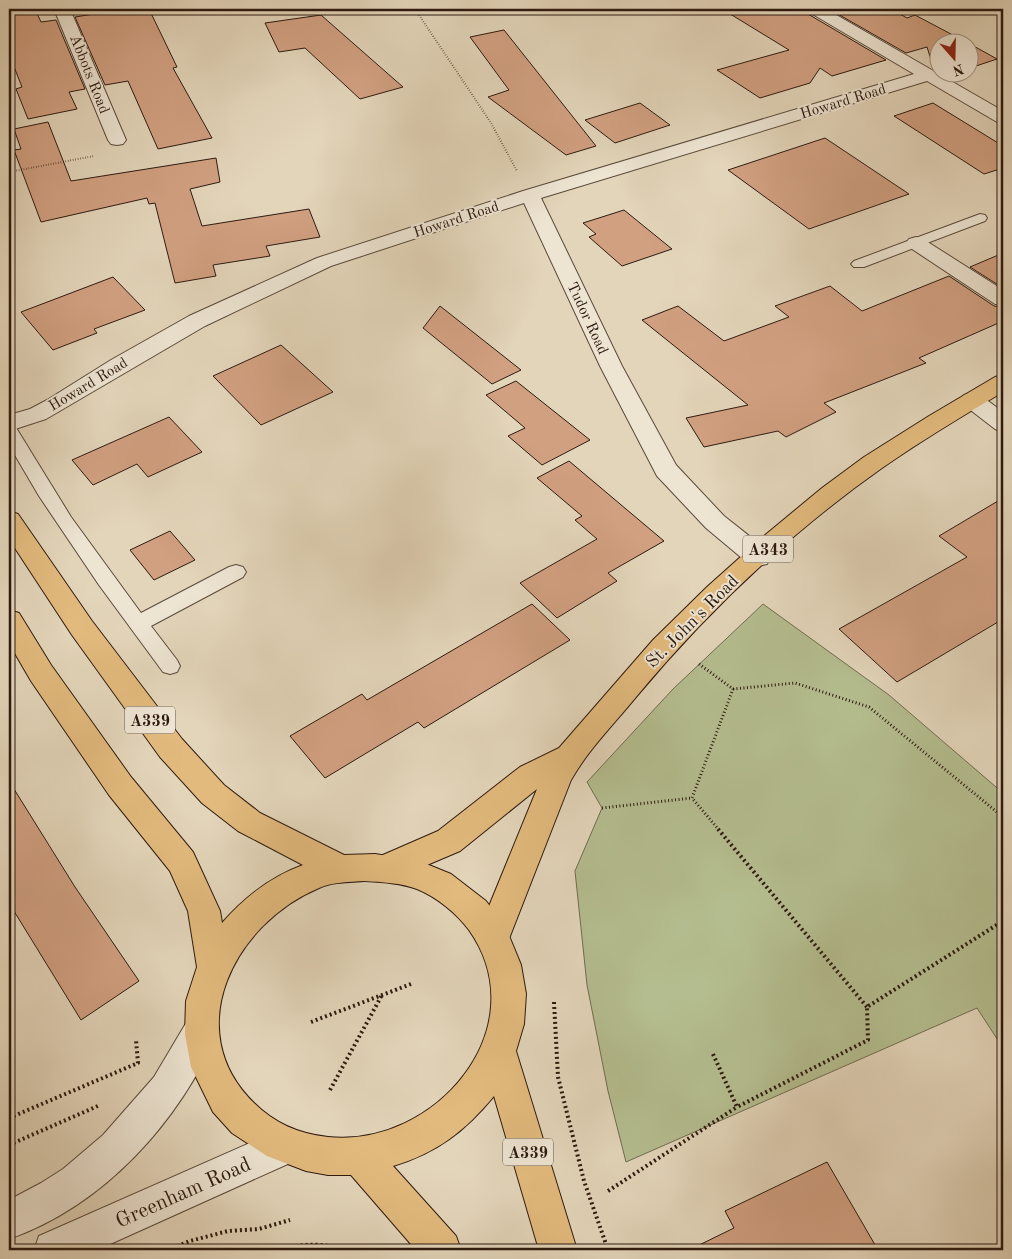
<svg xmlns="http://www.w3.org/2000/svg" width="1012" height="1259" font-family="'Old Standard TT',serif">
<rect width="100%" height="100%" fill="#e3d5ba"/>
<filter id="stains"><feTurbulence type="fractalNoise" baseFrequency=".004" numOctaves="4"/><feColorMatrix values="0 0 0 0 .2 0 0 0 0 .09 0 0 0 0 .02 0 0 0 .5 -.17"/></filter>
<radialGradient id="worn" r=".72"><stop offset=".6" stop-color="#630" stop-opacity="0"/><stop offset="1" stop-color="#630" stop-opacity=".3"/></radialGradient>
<path fill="#b4bd8f" stroke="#706c50" d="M 763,604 L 889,695 L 1003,793 L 1003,1048 L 977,1008 L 626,1162 L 608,1091 L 587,985 L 575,871 L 602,808 L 587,782 L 673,689 Z"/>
<path fill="#d1a081" stroke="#2d1a10" d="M 9,9 L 35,9 L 41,22 L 56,20 L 85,89 L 69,92 L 77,109 L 28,119 L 16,89 L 22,87 L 9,54 Z
M 124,9 L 149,9 L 177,67 L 173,68 L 212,138 L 158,149 L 128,81 L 105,85 L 75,17 Z
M 722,9 L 805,9 L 808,14 L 886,60 L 832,76 L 820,68 L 810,83 L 760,98 L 717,70 L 789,50 Z
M 829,9 L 891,9 L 907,18 L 915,15 L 966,42 L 940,42 L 940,72 L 934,69 L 927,47 L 906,53 Z
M 321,15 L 403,87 L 360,99 L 305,48 L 279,52 L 265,23 Z
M 504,30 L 596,146 L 566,155 L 488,97 L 509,90 L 470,37 Z
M 970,44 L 997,59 L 970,68 Z
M 640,103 L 670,125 L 615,143 L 585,120 Z
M 933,103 L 1003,146 L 1003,168 L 984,174 L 894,116 Z
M 48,122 L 71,181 L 216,158 L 220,182 L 190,189 L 202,226 L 309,209 L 320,237 L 266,246 L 270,256 L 213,265 L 216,276 L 175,283 L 155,203 L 149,204 L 147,198 L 41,222 L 14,150 L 21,149 L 14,129 Z
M 825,138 L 909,194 L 809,229 L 728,170 Z
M 624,210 L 672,249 L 622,266 L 589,237 L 596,234 L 583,223 Z
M 1003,253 L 1003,288 L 970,267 Z
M 949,276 L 994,306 L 1003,307 L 1003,321 L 919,358 L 926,363 L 824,403 L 836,412 L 786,437 L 778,431 L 704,447 L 686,418 L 748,405 L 642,320 L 678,306 L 724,341 L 789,317 L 775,306 L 830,286 L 862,311 Z
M 113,277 L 145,310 L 94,329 L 97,333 L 53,350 L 21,312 Z
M 440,306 L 521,370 L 492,384 L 423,328 Z
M 281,345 L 333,392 L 261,425 L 213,376 Z
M 516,381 L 590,440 L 542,465 L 508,436 L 525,428 L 486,395 Z
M 169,417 L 202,452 L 148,477 L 137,464 L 93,485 L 72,460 Z
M 569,461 L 664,541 L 608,573 L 617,581 L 557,618 L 520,583 L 597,539 L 575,520 L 582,516 L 537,478 Z
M 1003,498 L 1003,619 L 897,682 L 839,629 L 967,557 L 939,536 Z
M 170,531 L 195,560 L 154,580 L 130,550 Z
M 532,604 L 570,640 L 424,728 L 418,722 L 325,778 L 290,736 L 362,694 L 367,700 Z
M 9,781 L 75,887 L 139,981 L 81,1020 L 9,903 Z
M 827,1162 L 878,1250 L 689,1250 L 734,1228 L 725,1211 Z"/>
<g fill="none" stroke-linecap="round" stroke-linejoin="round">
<g stroke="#5a493a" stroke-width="2">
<path id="lane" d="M 980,214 L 985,215 L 987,218 L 985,221 L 864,267 L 854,267 L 851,264 L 854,261 Z
M 9,424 L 15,426 L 71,517 L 141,613 L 229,567 L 236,565 L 243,567 L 246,572 L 243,577 L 151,626 L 177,660 L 180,666 L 177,672 L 170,674 L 163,672 L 99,585 L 39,496 L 9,445 Z"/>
</g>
<g stroke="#5a493a" stroke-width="2">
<path id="street" d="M 54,9 L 70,9 L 126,140 L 123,144 L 117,145 L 111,144 L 108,140 Z
M 807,9 L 826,9 L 1003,111 L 1003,123 L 997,122 L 927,81 L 541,198 L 622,366 L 676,465 L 724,516 L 767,550 L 771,557 L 767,564 L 758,566 L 749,564 L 706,528 L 657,476 L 600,366 L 524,203 L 331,266 L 205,326 L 46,419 L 9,431 L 9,415 L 30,409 L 47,400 L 111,360 L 189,316 L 317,258 L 523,191 L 914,74 L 809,12 Z
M 916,237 L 923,239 L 1003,290 L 1003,305 L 995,304 L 909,247 L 906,243 L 909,239 Z
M 972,393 L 980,395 L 1003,412 L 1003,432 L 995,429 L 964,405 L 960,400 L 964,395 Z
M 201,1013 L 213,1018 L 219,1030 C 179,1122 105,1205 9,1239 L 9,1200 L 41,1183 L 63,1169 L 103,1135 L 154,1077 L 189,1018 Z
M 286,1127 L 299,1133 L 305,1146 L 299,1159 L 97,1250 L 34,1250 L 39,1236 Z"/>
</g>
<g stroke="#2d1a10" stroke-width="2">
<path id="primary" d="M 1003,375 L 1003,392 C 962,416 921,441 882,468 C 791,532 707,612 636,697 C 614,724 588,750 571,780 L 505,949 L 493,953 L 481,949 L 476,938 L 537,789 L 460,851 L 387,882 L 376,878 L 371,868 L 376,858 L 438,831 L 520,767 L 559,748 L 653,640 L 707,587 L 764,536 L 822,488 L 864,457 L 929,416 L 995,377 Z"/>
</g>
<g stroke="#2d1a10" stroke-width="2">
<path id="highway" d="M 9,511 L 18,514 L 92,621 L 182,739 L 224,785 L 260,813 L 344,855 L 375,854 L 419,861 L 451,874 L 486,901 L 505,926 L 521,965 L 526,994 L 524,1024 L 516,1051 L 577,1250 L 539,1250 L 494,1096 C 465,1131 437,1153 393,1166 L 456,1236 L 461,1250 L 416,1250 L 351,1175 L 328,1175 L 306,1171 L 267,1156 L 232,1133 L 213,1112 L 191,1067 L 185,1034 L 186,1001 L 197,967 L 188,911 L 170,871 L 109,795 L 31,681 L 9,643 L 9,610 L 19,613 L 51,665 L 131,777 L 193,852 L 220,911 L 222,923 C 245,897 270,877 303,865 L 238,831 L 202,803 L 160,757 L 72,635 L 9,539 ZM 364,881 C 382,882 401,883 417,889 C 437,897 457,914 469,930 C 538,1028 435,1148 328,1137 C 299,1134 274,1123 254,1103 C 179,1030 235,923 319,888 C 332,882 349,882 364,881 Z"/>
</g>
<path stroke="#2d1a10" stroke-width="2" stroke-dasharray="0.5 2" stroke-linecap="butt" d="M 415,9 L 491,123 L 517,171
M 9,172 L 94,156"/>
<path stroke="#2d1a10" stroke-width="3" stroke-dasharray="1 2.5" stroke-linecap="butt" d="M 699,664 L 733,689 L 692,798 L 719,830
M 733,689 L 795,683 L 869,707 L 1003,817
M 602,808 L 692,798"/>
<path stroke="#2d1a10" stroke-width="4" stroke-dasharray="2 3" stroke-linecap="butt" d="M 718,829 L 867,1007
M 554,1002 L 558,1077 L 584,1181 L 608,1250
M 311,1022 L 411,984
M 713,1054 L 737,1107 L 868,1040 L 867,1007 L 1003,921
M 330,1090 L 382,995
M 9,1118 L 138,1063 L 136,1040
M 9,1145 L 100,1105
M 608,1191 L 737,1107
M 168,1250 L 190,1241 L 228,1231 L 259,1229 L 290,1220
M 276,1250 C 300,1244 321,1242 345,1250"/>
<use href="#lane" fill="#ede4d2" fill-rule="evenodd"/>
<use href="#street" fill="#ede4d2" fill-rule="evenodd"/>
<use href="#primary" fill="#e2ba7d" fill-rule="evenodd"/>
<use href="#highway" fill="#e2ba7d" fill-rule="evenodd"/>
</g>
<g text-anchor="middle" stroke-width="4" stroke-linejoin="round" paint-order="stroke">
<g font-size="15" fill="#2d1a10" stroke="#ede4d2">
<text transform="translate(90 74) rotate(68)" y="5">Abbots Road</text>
<text transform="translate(843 101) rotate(-17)" y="5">Howard Road</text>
<text transform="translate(456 219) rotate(-18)" y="5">Howard Road</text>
<text transform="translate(588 318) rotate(65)" y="5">Tudor Road</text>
<text transform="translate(88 384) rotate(-31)" y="5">Howard Road</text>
</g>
<g fill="#ede4d2" stroke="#67574a" stroke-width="1">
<rect x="743" y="535.5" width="50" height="27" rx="4"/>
<rect x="125" y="706.5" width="50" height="27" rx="4"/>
<rect x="503" y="1138.5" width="50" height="27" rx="4"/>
</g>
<g font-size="16" font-weight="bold" fill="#2d1a10">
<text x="768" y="555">A343</text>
<text x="150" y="726">A339</text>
<text x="528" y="1158">A339</text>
</g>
<g font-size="18" fill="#2d1a10" stroke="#ede4d2">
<text transform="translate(692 621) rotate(-45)" y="6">St. John's Road</text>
</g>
<g font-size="21" fill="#2d1a10" stroke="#ede4d2">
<text transform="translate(183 1192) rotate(-24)" y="7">Greenham Road</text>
</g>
</g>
<rect width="1012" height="1259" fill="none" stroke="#e3d5ba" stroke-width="30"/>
<rect x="10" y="10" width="992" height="1239" fill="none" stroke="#2d1a10" stroke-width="2.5"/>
<rect x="15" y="15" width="982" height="1229" fill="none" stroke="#2d1a10"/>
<g transform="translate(954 58) rotate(160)"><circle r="24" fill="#ede4d2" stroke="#a09384"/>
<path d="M0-4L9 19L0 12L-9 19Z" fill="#8f2418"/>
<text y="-8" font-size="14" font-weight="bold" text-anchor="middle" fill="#2d1a10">N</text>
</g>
<rect width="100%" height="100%" filter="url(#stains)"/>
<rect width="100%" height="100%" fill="url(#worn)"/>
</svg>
